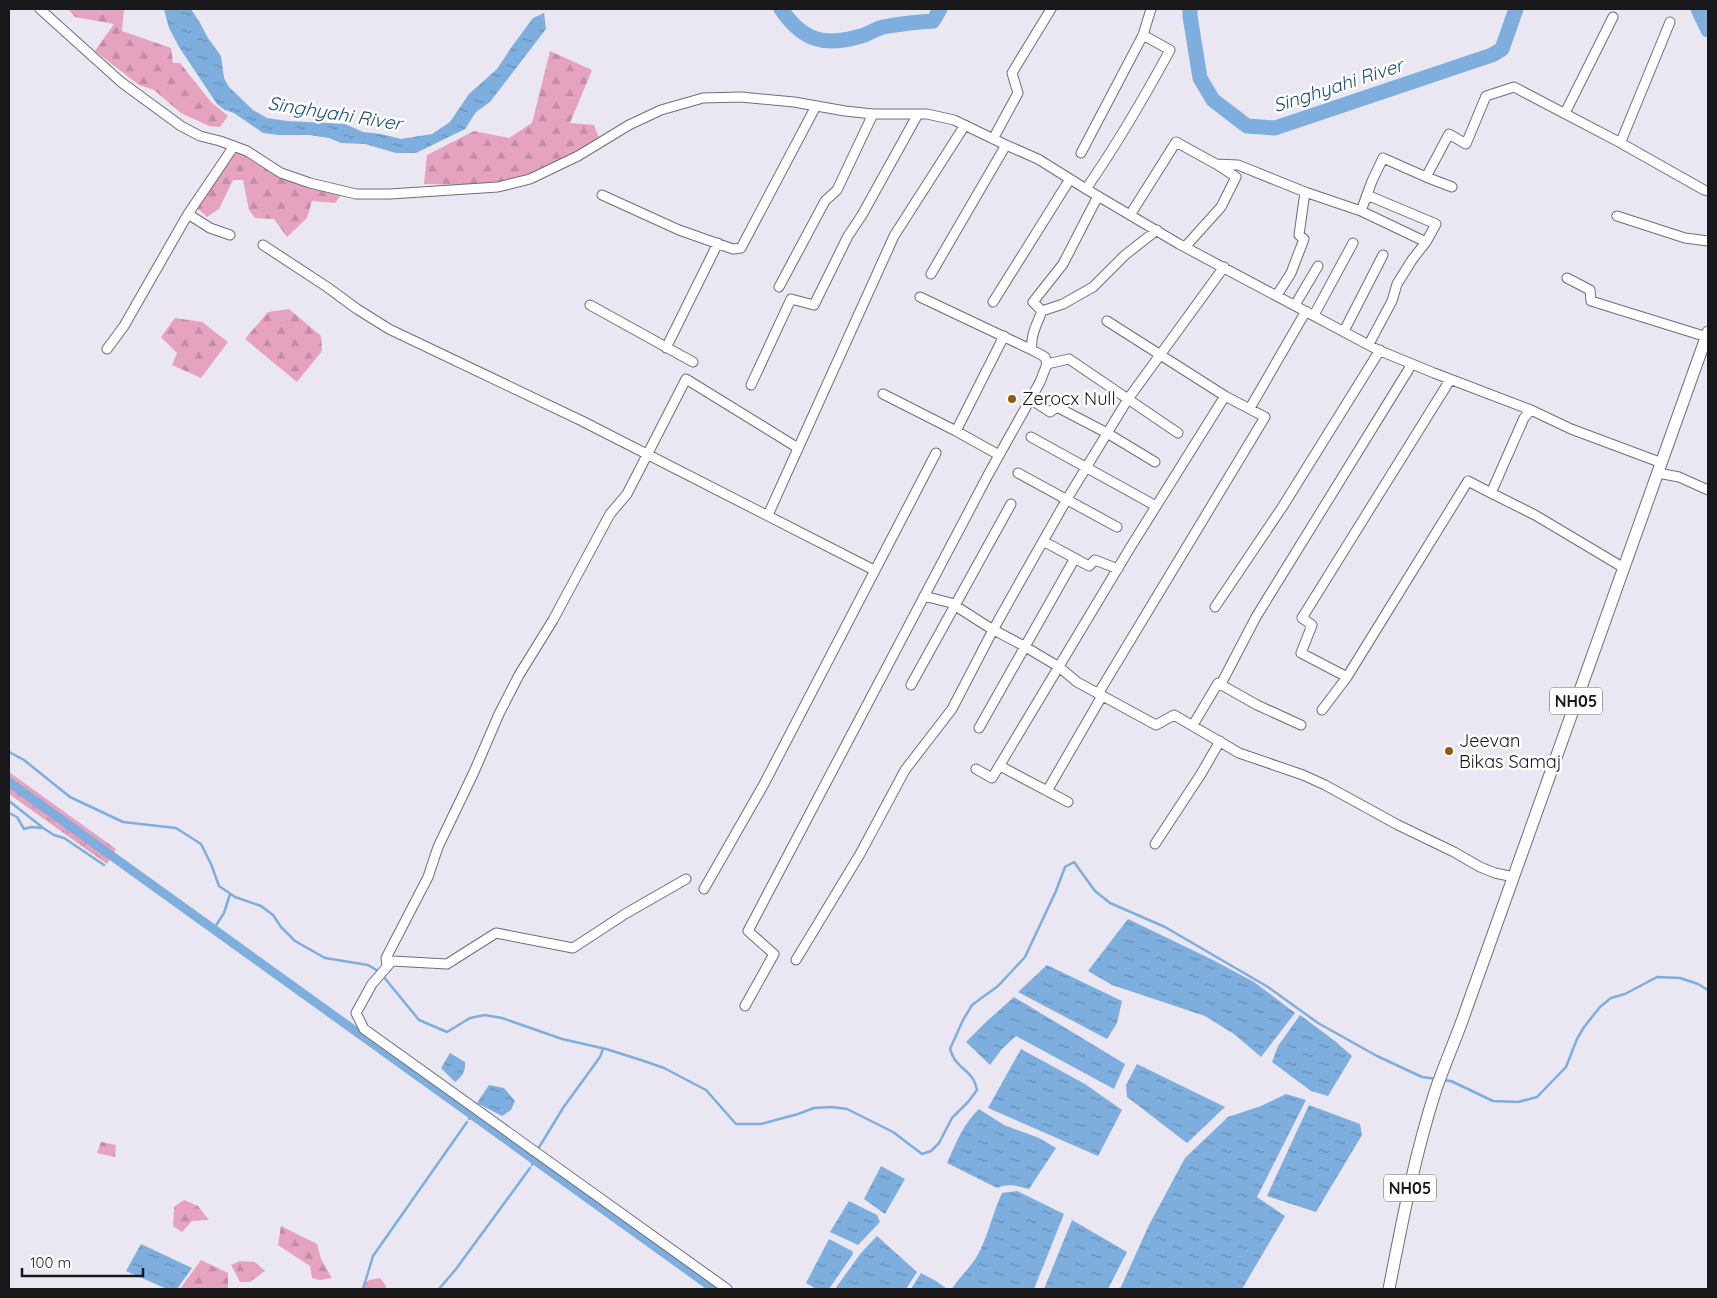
<svg xmlns="http://www.w3.org/2000/svg" width="1717" height="1298" font-family="Quicksand,sans-serif">
<defs>
<pattern id="grass-tufts" width="24" height="20" patternUnits="userSpaceOnUse" patternTransform="scale(1.25)"><rect width="24" height="20" fill="#e5a3c0"/><path d="M3 7l-1-3M5 7V3M7 7l1-3M15 17l-1-3M17 17v-4M19 17l1-3" fill="none" stroke="#c48ca4"/></pattern>
<pattern id="forest-firs" width="22" height="20" patternUnits="userSpaceOnUse" patternTransform="scale(1.25)"><rect width="22" height="20" fill="#e5a3c0"/><path d="M5 1l3.5 6h-7zM16 11l3.5 6h-7z" fill="#c48ca4"/></pattern>
<pattern id="water-ripples" width="26" height="14" patternUnits="userSpaceOnUse" patternTransform="scale(1.25)"><rect width="26" height="14" fill="#7daede"/><path d="M2 4q2-2 4 0t4 0M15 11q2-2 4 0t4 0" fill="none" stroke="#658db3"/></pattern>
</defs>
<rect width="100%" height="100%" fill="#eae7f2"/>
<path fill="url(#grass-tufts)" d="M 9,772 L 116,849 L 107,864 L 9,794 Z"/>
<path fill="url(#forest-firs)" d="M 68,9 L 124,9 L 122,31 L 171,48 L 173,63 L 180,63 L 211,102 L 228,116 L 220,127 L 209,126 L 181,113 L 154,90 L 139,85 L 95,51 L 114,24 L 75,17 Z
M 550,51 L 592,70 L 570,123 L 594,125 L 599,138 C 569,156 528,180 493,184 C 471,186 446,184 424,184 L 427,155 L 474,131 L 509,138 L 532,123 Z
M 236,151 L 245,154 L 279,178 L 341,195 L 335,203 L 312,201 L 307,218 L 287,237 L 274,219 L 255,218 L 249,210 L 243,180 L 233,180 L 219,209 L 207,217 L 197,208 Z
M 289,309 L 321,336 L 322,351 L 297,382 L 245,339 L 268,312 Z
M 175,318 L 202,322 L 228,342 L 201,378 L 172,365 L 177,353 L 161,337 Z
M 101,1142 L 116,1145 L 115,1157 L 97,1153 Z
M 184,1200 L 198,1206 L 209,1220 L 192,1221 L 182,1232 L 173,1226 L 174,1207 Z
M 281,1226 L 317,1244 L 321,1259 L 332,1278 L 320,1280 L 312,1278 L 310,1266 L 278,1245 Z
M 201,1260 L 228,1273 L 228,1289 L 180,1289 Z
M 240,1261 L 255,1262 L 265,1271 L 250,1282 L 240,1282 L 231,1265 Z
M 380,1278 L 386,1286 L 386,1289 L 360,1289 L 369,1280 Z"/>
<path fill="url(#water-ripples)" d="M 164,9 L 191,9 L 200,23 L 208,38 L 221,56 L 224,78 L 229,87 L 253,110 L 267,118 L 287,121 L 345,124 L 363,132 L 381,134 L 401,139 L 432,134 L 450,122 L 469,94 L 497,69 L 513,45 L 533,18 L 544,13 L 546,29 L 490,102 L 476,112 L 465,129 L 416,153 L 396,153 L 365,144 L 341,143 L 329,138 L 310,135 L 279,135 L 263,133 L 234,113 L 225,110 L 217,104 L 179,47 L 169,28 Z
M 1128,919 L 1213,960 L 1254,982 L 1295,1013 L 1261,1057 L 1234,1034 L 1205,1016 L 1112,985 L 1088,971 Z
M 1047,965 L 1122,1001 L 1117,1023 L 1107,1039 L 1018,992 Z
M 1014,997 L 1125,1064 L 1114,1089 L 1016,1036 L 1002,1049 L 990,1065 L 966,1042 L 986,1022 Z
M 1300,1015 L 1335,1041 L 1352,1056 L 1328,1096 L 1311,1091 L 1272,1062 L 1278,1046 Z
M 1021,1049 L 1085,1084 L 1122,1110 L 1098,1156 L 988,1108 Z
M 450,1053 L 465,1062 C 466,1071 462,1076 455,1082 L 441,1068 Z
M 1137,1064 L 1225,1107 L 1187,1143 L 1127,1097 L 1126,1085 Z
M 489,1085 L 504,1088 L 515,1101 L 511,1110 L 502,1116 L 477,1103 Z
M 1286,1094 L 1306,1100 L 1257,1197 L 1285,1216 L 1242,1289 L 1120,1289 L 1149,1225 L 1185,1158 L 1228,1117 L 1261,1106 Z
M 1309,1105 L 1360,1124 L 1362,1135 L 1316,1212 L 1267,1196 Z
M 979,1109 L 1004,1125 L 1039,1138 L 1056,1148 L 1029,1189 C 1017,1186 1008,1183 997,1188 L 947,1163 C 956,1143 963,1124 979,1109 Z
M 881,1166 L 905,1179 L 885,1214 L 864,1199 Z
M 1017,1191 L 1064,1214 L 1034,1289 L 952,1289 C 958,1279 969,1269 976,1258 C 988,1238 992,1214 1002,1193 Z
M 849,1201 L 877,1215 L 880,1222 L 858,1245 L 830,1232 Z
M 1072,1220 L 1127,1252 L 1108,1289 L 1044,1289 Z
M 877,1236 L 917,1272 L 906,1289 L 835,1289 L 861,1253 Z
M 829,1239 L 852,1251 L 853,1254 L 829,1289 L 816,1289 L 806,1283 Z
M 141,1244 L 192,1268 L 177,1289 L 167,1289 L 126,1271 Z
M 921,1273 L 936,1281 L 947,1289 L 911,1289 Z"/>
<g fill="none" stroke-linecap="round" stroke-linejoin="round">
<path stroke="#7daede" stroke-width="2.5" d="M 9,752 L 24,760 L 70,797 L 123,822 L 176,828 L 201,844 L 211,864 L 219,886 L 235,897 L 261,906 L 273,915 L 281,927 L 295,941 L 325,958 L 368,965 L 378,971
M 9,801 L 42,827
M 9,813 L 17,817 L 24,829 L 31,827 L 43,828 L 54,835 L 64,838 L 104,865
M 213,930 L 224,913 L 230,894
M 383,976 L 419,1020 L 447,1032 L 470,1018 L 485,1015 L 502,1018 L 562,1039 L 606,1049 L 641,1060 L 664,1068 L 706,1090 L 736,1124 L 761,1124 L 798,1114 L 814,1108 L 832,1107 L 847,1109 L 893,1132 L 922,1154 L 931,1151 L 939,1143 L 952,1118 L 968,1102 L 977,1090 C 973,1072 965,1073 955,1060 C 953,1057 951,1052 950,1049 L 963,1020 L 972,1005 L 998,986 L 1025,957 L 1056,891 L 1065,867 L 1074,862 L 1095,891 L 1110,903 L 1165,927 L 1268,987 L 1318,1023 L 1377,1056 L 1422,1077 L 1437,1079
M 1442,1080 L 1451,1081 L 1493,1101 L 1518,1102 L 1537,1097 L 1566,1067 L 1577,1039 L 1584,1027 L 1600,1007 L 1611,998 L 1625,994 L 1657,977 L 1680,978 L 1698,984 L 1708,990
M 469,1119 L 472,1115
M 538,1149 L 563,1108 L 600,1057 L 603,1049
M 532,1165 L 535,1161
M 363,1289 L 373,1256 L 467,1122
M 439,1289 L 456,1269 L 530,1168"/>
<path stroke="#7daede" stroke-width="9" d="M 9,782 L 714,1289"/>
<path stroke="#7daede" stroke-width="15" d="M 781,9 C 803,41 824,47 861,36 C 869,34 875,29 883,27 C 899,24 916,22 933,21 L 940,9
M 1190,9 L 1190,16 L 1200,78 L 1213,100 L 1247,126 L 1275,128 L 1492,55 L 1502,49 L 1516,9
M 1698,9 L 1708,30"/>
<g stroke="#706d77" stroke-width="11">
<path id="minor" d="M 40,9 L 121,82 L 181,126 L 200,136 L 220,141 L 247,151 L 281,173 L 310,183 L 356,194 L 390,194 L 498,187 L 530,179 L 578,156 L 629,125 L 661,110 L 703,98 L 741,97 L 794,102 L 845,111 L 873,114 L 927,114 L 954,120 L 1006,145 L 1038,159 L 1086,189 L 1179,244 L 1378,350 L 1434,373 L 1531,410 L 1571,429 L 1662,463
M 1565,113 L 1613,17
M 993,139 L 1018,93 L 1012,73 L 1051,9
M 1619,142 L 1704,190 L 1708,191
M 1081,153 L 1143,35 L 1151,9
M 1426,177 L 1452,187
M 1086,189 C 1117,144 1144,98 1170,50 L 1143,35
M 602,195 L 679,230 L 733,249 L 741,248 L 816,106
M 1367,195 L 1436,224 L 1426,242 L 1412,260 L 1397,284 L 1392,301 L 1369,344
M 1361,211 L 1426,242
M 188,214 L 210,228 L 230,235
M 1130,215 L 1176,142 L 1216,164
M 1617,216 L 1685,238 L 1708,241
M 263,245 L 327,287 L 357,309 L 389,329 L 582,421 L 870,568
M 1185,247 L 1221,207 L 1236,177 L 1216,164 L 1238,165 L 1305,192
M 931,274 L 1006,145
M 1567,278 L 1590,290 L 1591,301 L 1707,337
M 779,287 L 825,201 L 837,190 L 873,114
M 1277,295 L 1291,273 L 1304,239 L 1299,235 L 1305,192 L 1361,211 L 1372,181 L 1383,158 L 1426,177 L 1449,134 L 1466,144 L 1486,96 L 1514,87 L 1619,142 L 1622,139 L 1670,22
M 920,297 L 1032,350
M 993,302 L 1070,179
M 590,305 L 693,362
M 1295,305 L 1318,266
M 1042,311 L 1033,302 L 1063,264 L 1098,196
M 1314,315 L 1353,243
M 1344,331 L 1383,255
M 666,348 L 718,243
M 107,349 L 124,326 L 188,214 L 234,146
M 1047,364 L 1069,359 L 1178,433
M 751,385 L 791,299 L 814,305 L 848,236 L 862,215 L 918,114
M 883,394 L 956,431 L 999,455
M 1030,399 L 1050,412 L 1057,407 L 1107,433 L 1155,462
M 1250,408 L 1306,311
M 956,431 L 1004,336
M 1031,437 L 1156,506
M 1018,473 L 1117,527
M 1658,473 L 1679,477 L 1708,490
M 1491,493 L 1535,515 L 1624,568
M 768,515 L 894,236 L 965,125
M 1043,541 L 1089,566 L 1095,560 L 1118,569
M 924,596 L 951,603 L 990,628 L 1024,646 L 1059,667 L 1077,682 L 1156,725 L 1174,715 L 1239,753 L 1303,775 L 1325,785 L 1398,825 L 1454,852 L 1480,867 L 1495,873 L 1514,877
M 1215,607 L 1283,506 L 1380,350
M 1347,677 L 1301,653 L 1312,625 L 1302,618 L 1450,380
M 1221,684 L 1256,617 L 1412,364
M 911,685 L 1011,504
M 1098,694 L 1265,417 L 1225,396 L 1107,321
M 1322,710 L 1347,677 L 1468,481 L 1491,493 L 1524,418 L 1531,410
M 1193,725 L 1218,683 L 1257,705 L 1301,725
M 979,728 L 1075,558
M 1000,766 L 1068,802
M 976,769 L 992,778 L 1130,548 L 1225,396
M 1047,791 L 1102,696
M 1155,844 L 1201,774 L 1220,741
M 686,879 L 625,914 L 573,948 L 496,933 L 447,964 L 392,961 L 372,984 L 356,1013 L 364,1029 L 727,1289
M 704,889 L 764,784 L 936,453
M 796,960 L 860,854 L 905,770 L 952,709 L 993,630 L 1021,580 L 1067,499 L 1128,399 L 1224,267
M 387,967 L 386,958 L 428,877 L 438,847 L 474,772 L 499,714 L 519,675 L 553,620 L 610,514 L 627,494 L 686,379 L 798,448
M 745,1006 L 774,954 L 748,931 L 988,475 L 1040,382 L 1047,364 L 1045,357 L 1032,350 C 1030,336 1037,324 1042,311 L 1063,304 L 1093,287 L 1125,255 L 1157,230"/>
</g>
<g stroke="#706d77" stroke-width="13">
<path id="major" d="M 1389,1289 C 1402,1222 1415,1154 1436,1089 C 1444,1066 1454,1043 1462,1021 L 1708,332"/>
</g>
<use href="#minor" stroke="#fff" stroke-width="9"/>
<use href="#major" stroke="#fff" stroke-width="11"/>
</g>
<g fill="#915a10" stroke="#fff" stroke-width="2">
<circle cx="1012" cy="399" r="5"/>
<circle cx="1449" cy="751" r="5"/>
</g>
<g text-anchor="middle" stroke-width="5" stroke-linejoin="round" paint-order="stroke">
<g fill="#fff" stroke="#5d5d5f" stroke-width="1">
<rect x="1550" y="687.5" width="52" height="27" rx="4"/>
<rect x="1384" y="1174.5" width="52" height="27" rx="4"/>
</g>
<g font-size="16" font-weight="bold" fill="#18171a">
<text x="1576" y="707">NH05</text>
<text x="1410" y="1194">NH05</text>
</g>
<g font-size="18" fill="#18171a" stroke="#fff" text-anchor="start">
<text x="1022" y="405">Zerocx Null</text>
<text x="1459" y="747">Jeevan<tspan x="1459" dy="21">Bikas Samaj</tspan></text>
</g>
<g font-size="19" font-style="italic" fill="#184c7a" stroke="#fff">
<text transform="translate(1338 85) rotate(-18)" y="7">Singhyahi River</text>
<text transform="translate(335 113) rotate(9)" y="7">Singhyahi River</text>
</g>
</g>
<rect width="1717" height="1298" fill="none" stroke="#18171a" stroke-width="20"/>
<path d="M22 1268v8h121v-8" fill="none" stroke="#18171a" stroke-width="2.5"/>
<text x="30" y="1268" font-size="15" fill="#18171a" stroke="#ffffff" stroke-width="4" paint-order="stroke">100 m</text>
</svg>
